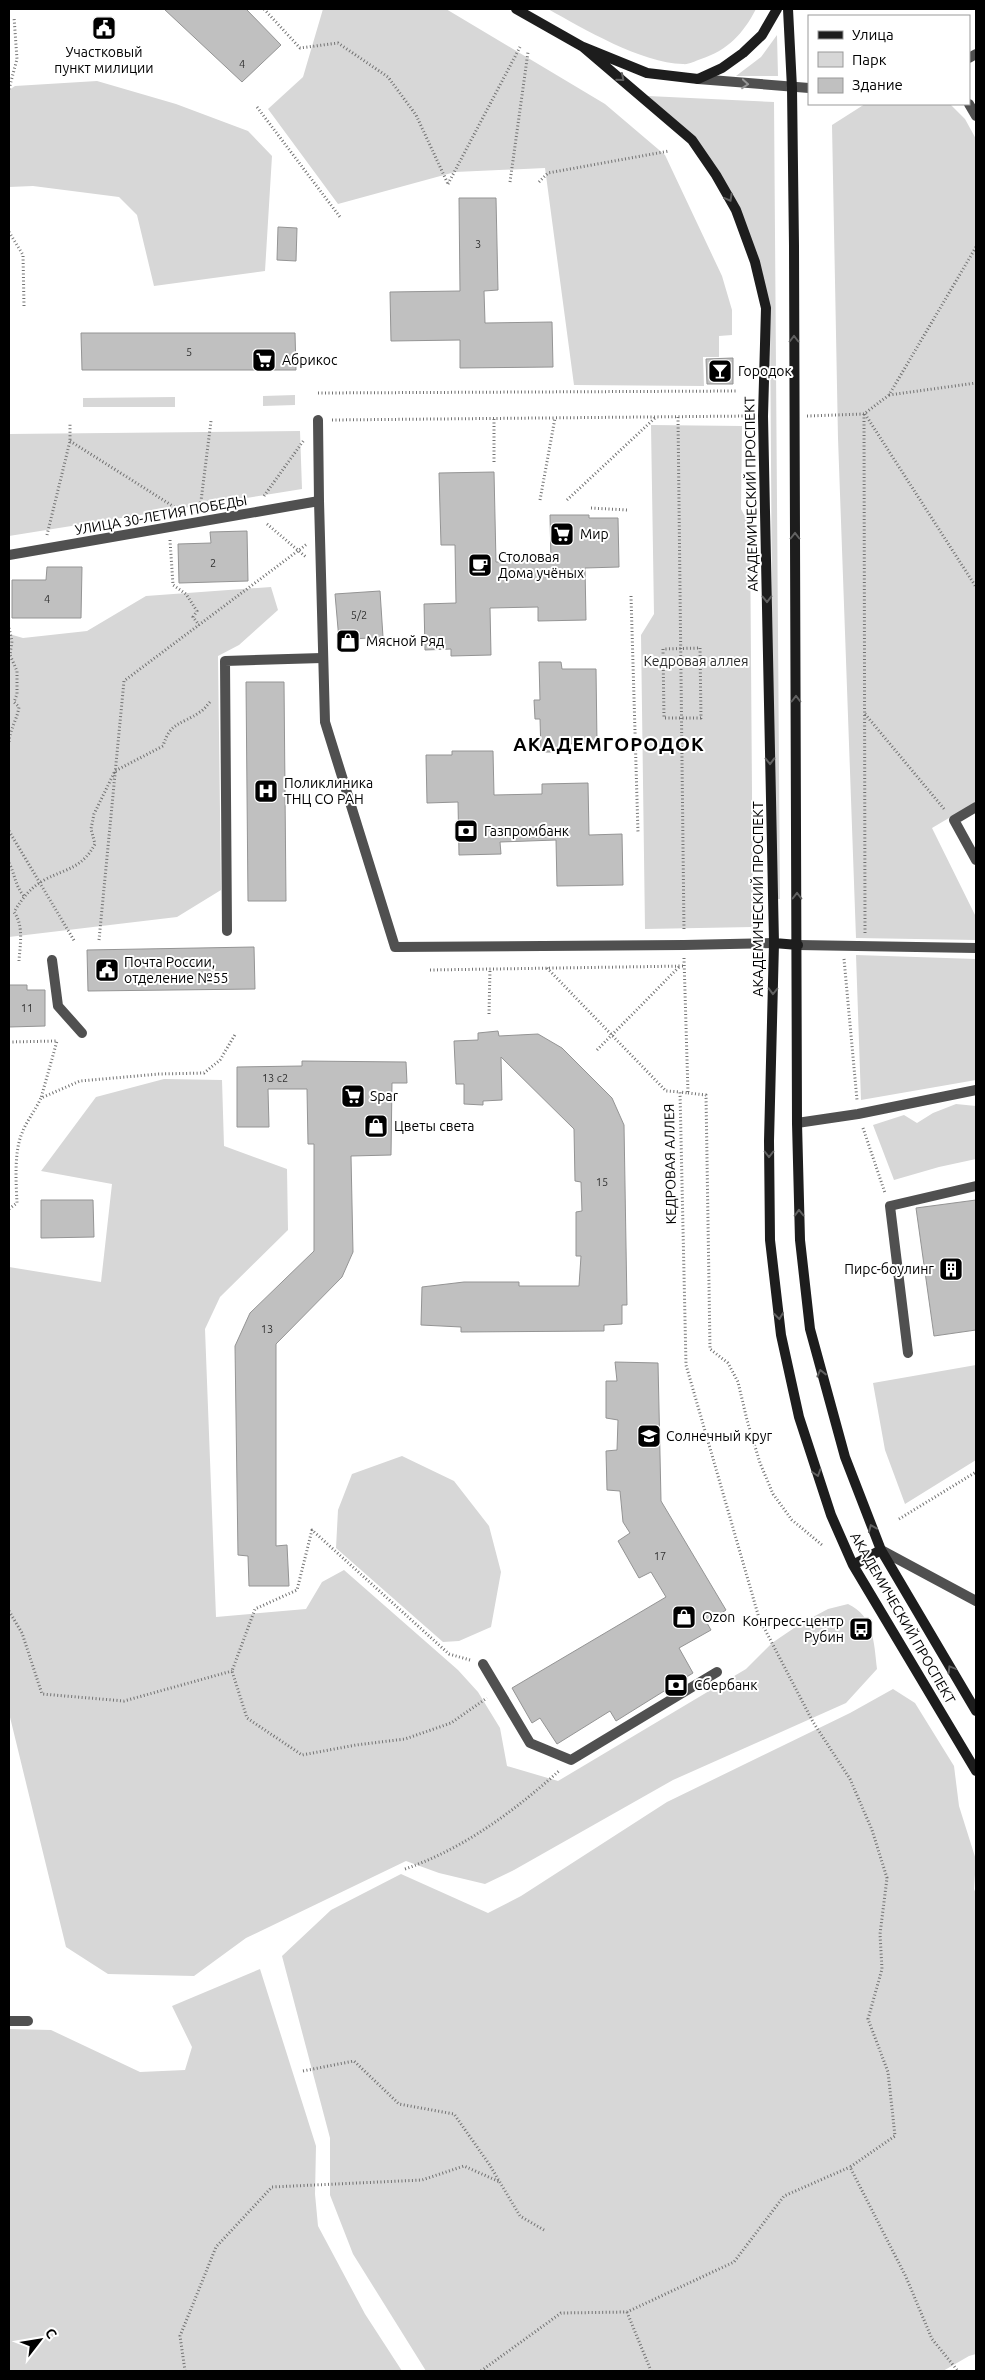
<svg xmlns="http://www.w3.org/2000/svg" width="985" height="2380" font-family="Ubuntu,sans-serif">
<rect width="100%" height="100%" fill="#fff"/>
<path fill="#d7d7d7" d="M 323,9 L 446,9 L 605,104 L 665,155 L 722,276 L 732,310 L 732,335 L 719,336 L 719,357 L 703,357 L 704,386 L 574,385 L 545,168 L 455,172 L 338,204 L 268,109 L 303,77 Z
M 548,9 L 756,9 C 743,34 728,50 701,59 C 695,61 688,65 683,64 C 641,63 584,29 548,9 Z
M 777,35 L 778,76 L 736,76 L 761,57 Z
M 97,81 L 176,104 L 248,131 L 272,156 L 265,271 L 154,286 L 137,215 L 119,197 L 33,186 L 9,187 L 9,90 L 15,86 Z
M 648,96 L 774,102 L 780,899 L 774,899 L 770,316 L 763,279 L 702,151 Z
M 865,104 L 950,104 L 965,119 L 976,139 L 976,802 L 932,828 L 976,917 L 976,940 L 856,938 L 838,438 L 832,125 Z
M 295,395 L 295,405 L 263,406 L 263,396 Z
M 175,397 L 175,407 L 83,407 L 83,398 Z
M 651,425 L 742,426 L 741,509 L 750,526 L 753,927 L 645,929 L 641,635 L 654,614 Z
M 300,431 L 302,489 L 9,536 L 9,434 Z
M 271,587 L 278,610 L 239,645 L 218,656 L 221,890 L 177,917 L 9,937 L 9,634 L 23,638 L 87,631 L 146,596 Z
M 856,955 L 976,959 L 976,1080 L 861,1100 Z
M 164,1079 L 222,1080 L 224,1146 L 287,1169 L 288,1230 L 220,1297 L 205,1329 L 216,1617 L 306,1609 L 322,1582 L 344,1570 L 458,1670 L 478,1692 L 500,1728 L 507,1766 L 558,1781 L 746,1669 L 772,1643 L 800,1624 L 828,1609 L 848,1604 C 874,1616 874,1643 877,1669 L 846,1703 L 673,1780 L 514,1870 L 485,1884 L 439,1873 L 406,1861 L 246,1938 L 194,1976 L 108,1974 L 66,1947 L 9,1713 L 9,1267 L 101,1282 L 112,1184 L 41,1171 L 96,1097 Z
M 956,1104 L 976,1106 L 976,1159 L 939,1167 L 894,1180 L 873,1125 L 904,1115 L 917,1123 L 933,1113 Z
M 976,1365 L 976,1460 L 905,1504 L 885,1450 L 873,1383 Z
M 402,1456 L 454,1481 L 489,1526 L 501,1572 L 491,1627 L 459,1641 L 443,1642 L 336,1548 L 338,1510 L 352,1474 Z
M 893,1689 L 915,1703 L 954,1766 L 959,1806 L 976,1860 L 974,1889 L 976,1894 L 976,2354 L 969,2356 L 943,2371 L 426,2371 L 353,2254 L 330,2195 L 330,2138 L 282,1956 L 331,1910 L 401,1874 L 488,1913 L 521,1896 L 667,1802 L 850,1713 Z
M 260,1969 L 316,2146 L 315,2194 L 318,2226 L 365,2314 L 402,2371 L 9,2371 L 9,2029 L 51,2030 L 140,2072 L 185,2070 L 192,2047 L 172,2006 Z"/>
<path fill="#c0c0c0" stroke="#949494" d="M 164,9 L 246,9 L 281,45 L 242,82 Z
M 459,198 L 496,198 L 498,290 L 484,291 L 485,323 L 552,322 L 553,367 L 460,368 L 460,340 L 391,341 L 390,292 L 460,291 Z
M 278,227 L 297,228 L 296,261 L 277,260 Z
M 81,333 L 295,333 L 296,370 L 82,370 Z
M 733,358 L 733,384 L 707,384 L 706,359 Z
M 494,472 L 496,562 L 551,561 L 550,515 L 589,515 L 589,518 L 618,518 L 619,567 L 585,568 L 586,620 L 538,621 L 538,607 L 490,608 L 491,655 L 451,656 L 451,649 L 425,650 L 424,604 L 456,603 L 455,545 L 441,545 L 439,473 Z
M 247,531 L 248,581 L 179,583 L 178,544 L 211,543 L 210,532 Z
M 47,567 L 82,567 L 81,618 L 12,618 L 12,580 L 46,580 Z
M 380,591 L 383,637 L 339,640 L 335,594 Z
M 539,662 L 561,662 L 562,669 L 596,669 L 597,743 L 561,744 L 561,752 L 541,752 L 540,719 L 535,719 L 534,700 L 540,700 Z
M 246,682 L 284,682 L 286,901 L 248,901 Z
M 452,751 L 493,751 L 494,795 L 542,794 L 542,784 L 588,783 L 589,835 L 622,834 L 623,885 L 557,886 L 556,840 L 500,842 L 501,854 L 459,855 L 458,802 L 427,803 L 426,755 L 452,755 Z
M 254,947 L 255,989 L 88,991 L 87,950 Z
M 9,985 L 27,985 L 27,990 L 45,990 L 45,1026 L 9,1027 Z
M 498,1031 L 499,1036 L 538,1034 L 562,1048 L 612,1098 L 624,1125 L 627,1305 L 622,1305 L 622,1324 L 604,1325 L 604,1331 L 461,1332 L 461,1327 L 421,1325 L 422,1287 L 464,1282 L 519,1282 L 519,1286 L 579,1286 L 581,1256 L 576,1256 L 576,1212 L 582,1211 L 581,1182 L 575,1181 L 574,1129 L 501,1057 L 502,1100 L 483,1101 L 483,1105 L 464,1104 L 464,1084 L 456,1084 L 454,1041 L 478,1040 L 478,1033 Z
M 302,1061 L 406,1062 L 407,1083 L 392,1083 L 391,1155 L 351,1156 L 353,1252 L 342,1277 L 276,1344 L 276,1546 L 287,1545 L 289,1586 L 249,1586 L 248,1556 L 238,1555 L 235,1346 L 250,1313 L 314,1251 L 314,1144 L 308,1144 L 307,1089 L 268,1089 L 269,1127 L 237,1127 L 237,1067 L 302,1066 Z
M 41,1200 L 93,1200 L 94,1237 L 41,1238 Z
M 976,1200 L 976,1330 L 934,1336 L 916,1208 Z
M 615,1362 L 658,1363 L 661,1501 L 726,1610 L 707,1623 L 711,1630 L 679,1648 L 693,1673 L 616,1721 L 610,1711 L 557,1744 L 540,1718 L 532,1723 L 512,1688 L 666,1597 L 651,1572 L 639,1578 L 618,1541 L 630,1533 L 623,1522 L 620,1491 L 607,1490 L 606,1451 L 617,1450 L 618,1420 L 606,1418 L 606,1381 L 617,1381 Z"/>
<g fill="none" stroke-linecap="round" stroke-linejoin="round">
<path stroke="#727272" stroke-width="3" stroke-dasharray="1 2.5" stroke-linecap="butt" d="M 264,9 L 300,48 L 338,43 L 388,77 L 416,115 L 448,184
M 9,89 L 17,59 L 14,17
M 257,107 L 340,217
M 510,182 L 528,52
M 539,182 L 548,173 L 669,151
M 448,184 L 520,47
M 9,232 L 23,255 L 24,306
M 318,393 L 738,391
M 889,395 L 976,383
M 864,414 L 865,933
M 865,414 L 976,587
M 807,416 L 864,414 L 889,395 L 976,247
M 678,417 L 684,931
M 494,419 L 494,462
M 332,420 L 749,416
M 70,441 L 179,510
M 264,496 L 304,440
M 540,500 L 555,418
M 567,500 L 656,417
M 591,508 L 627,510
M 200,509 L 211,421
M 267,524 L 306,557
M 47,535 L 70,441 L 70,423
M 170,540 L 173,585 L 186,594 L 197,611 L 193,617 L 199,625
M 631,596 L 638,833
M 9,628 L 12,641 L 10,655 L 17,671 L 17,694 L 14,702 L 19,707 C 17,720 10,729 9,742
M 700,648 L 701,718 L 664,718 L 663,649 Z
M 865,714 L 945,810
M 9,831 L 75,942
M 9,863 C 15,874 15,886 24,896
M 99,940 L 124,681 L 307,544
M 684,958 L 688,1093 L 680,1092 L 686,1365 L 759,1618 L 813,1722 L 850,1779 L 872,1830 L 887,1878 L 880,1934 L 882,1969 L 868,2019 L 888,2072 L 895,2136 L 850,2167 L 906,2277 L 932,2339 L 958,2371
M 844,959 L 857,1100
M 19,961 C 20,945 24,926 14,912 C 23,897 31,887 46,879 C 68,868 82,868 95,844 L 91,829 L 94,814 L 115,771 L 163,746 C 170,722 181,725 200,712 C 204,710 207,705 211,701
M 547,968 L 666,1091 L 680,1092
M 430,970 L 685,966
M 489,1014 L 490,969
M 9,1042 L 57,1041 L 41,1098
M 597,1050 L 679,967
M 688,1093 L 706,1095 L 710,1349 L 728,1363 L 738,1382 L 747,1420 L 760,1463 L 773,1494 L 792,1520 L 822,1545
M 863,1128 L 885,1193
M 9,1209 L 17,1203 C 16,1182 14,1152 22,1133 C 26,1122 35,1111 41,1098 L 80,1081 L 159,1074 L 204,1073 L 220,1060 L 236,1033
M 899,1519 L 976,1472
M 9,1611 L 22,1633 L 42,1694 L 124,1701 L 232,1671
M 470,1660 L 449,1654 L 312,1530 L 297,1590 L 255,1609 L 232,1671 L 247,1718 L 302,1755 L 356,1745 L 405,1739 L 451,1723 L 487,1698
M 405,1869 C 463,1849 513,1812 559,1771
M 303,2071 L 354,2061 L 399,2104 L 454,2114 L 489,2164 L 520,2216 L 544,2230
M 627,2312 L 651,2371
M 185,2371 L 180,2336 L 216,2247 L 272,2187 L 422,2180 L 464,2166 L 500,2182
M 481,2371 L 561,2313 L 627,2312 L 734,2262 L 784,2196 L 850,2167"/>
<path stroke="#505050" stroke-width="10" d="M 969,58 L 976,54
M 698,79 L 809,88
M 969,104 L 976,116
M 318,420 L 319,501
M 976,807 L 954,820 L 976,860
M 227,931 L 225,661 L 322,658
M 798,945 L 976,948
M 52,960 L 58,1006 L 82,1033
M 908,1353 L 890,1206 L 976,1186
M 881,1550 L 976,1601
M 483,1664 L 530,1743 L 571,1760 L 717,1672
M 9,2021 L 28,2021"/>
<path stroke="#505050" stroke-width="10" d="M 9,555 L 319,501 L 325,722 L 395,947 L 684,945 L 774,943
M 797,1123 L 858,1114 L 976,1090"/>
<path stroke="#1d1d1d" stroke-width="10" d="M 516,9 L 583,47 L 647,73 L 698,79 L 722,68 L 743,53 L 762,35 L 777,9
M 788,9 L 792,88 L 794,246 L 797,1123 L 800,1240 L 810,1329 L 845,1457 L 881,1550 L 976,1711
M 583,47 L 692,140 L 716,175 L 736,210 L 755,262 L 766,308 L 763,416 L 774,943 L 769,1141 L 770,1240 L 781,1335 L 799,1417 L 831,1515 L 853,1565 L 976,1771
M 774,943 L 798,945
M 853,1565 L 881,1550"/>
</g>
<defs><path id="oneway-chevron" d="M-2-3.5L2.5 0L-2 3.5" fill="none" stroke-width="1.6" stroke-linecap="round" stroke-linejoin="round" transform="scale(1.25)"/></defs>
<g stroke="#616161">
<use href="#oneway-chevron" transform="translate(621 78) rotate(40)"/>
<use href="#oneway-chevron" transform="translate(729 198) rotate(61)"/>
<use href="#oneway-chevron" transform="translate(794 339) rotate(-90)"/>
<use href="#oneway-chevron" transform="translate(795 536) rotate(-90)"/>
<use href="#oneway-chevron" transform="translate(767 599) rotate(89)"/>
<use href="#oneway-chevron" transform="translate(796 699) rotate(-90)"/>
<use href="#oneway-chevron" transform="translate(770 761) rotate(89)"/>
<use href="#oneway-chevron" transform="translate(797 896) rotate(-90)"/>
<use href="#oneway-chevron" transform="translate(773 991) rotate(91)"/>
<use href="#oneway-chevron" transform="translate(769 1154) rotate(90)"/>
<use href="#oneway-chevron" transform="translate(799 1213) rotate(-91)"/>
<use href="#oneway-chevron" transform="translate(779 1316) rotate(83)"/>
<use href="#oneway-chevron" transform="translate(821 1373) rotate(-104)"/>
<use href="#oneway-chevron" transform="translate(817 1473) rotate(72)"/>
<use href="#oneway-chevron" transform="translate(872 1528) rotate(-113)"/>
<use href="#oneway-chevron" transform="translate(951 1669) rotate(-121)"/>
</g>
<use stroke="#969696" href="#oneway-chevron" transform="translate(745 84) rotate(5)"/>
<defs>
<g id="civic-square" transform="scale(1.25)"><rect x="-9" y="-9" width="18" height="18" rx="4" fill="#000" stroke="#fff"/><path d="M-.6-6.5H3V-4.5H.6V-3L4-1V1h2V6H-6V1h2V-1L-.6-3ZM-1.2 2.5V6h2.4V2.5Z" fill="#fff"/></g>
<g id="supermarket-square" transform="scale(1.25)"><rect x="-9" y="-9" width="18" height="18" rx="4" fill="#000" stroke="#fff"/><path d="M-6-5.5h2.5l.6 2H6L4.5 2H-2.5L-4.4-4H-6ZM-1.5 3.2a1.3 1.3 0 1 0 .1 0ZM3 3.2a1.3 1.3 0 1 0 .1 0Z" fill="#fff"/></g>
<g id="bar-square" transform="scale(1.25)"><rect x="-9" y="-9" width="18" height="18" rx="4" fill="#000" stroke="#fff"/><path d="M-6-5H6L.8 .8V4.5H3.5V6h-7V4.5H-.8V.8Z" fill="#fff"/></g>
<g id="cafe-square" transform="scale(1.25)"><rect x="-9" y="-9" width="18" height="18" rx="4" fill="#000" stroke="#fff"/><path d="M-5.5-4.5H6V0H3Q3 3.5 0 3.5H-2.5Q-5.5 3.5-5.5 0ZM3-3.2v2h1.7v-2ZM-6 4.5H4V6H-6Z" fill="#fff"/></g>
<g id="shop-square" transform="scale(1.25)"><rect x="-9" y="-9" width="18" height="18" rx="4" fill="#000" stroke="#fff"/><path d="M-5-2.5h2.3a2.7 3.5 0 0 1 5.4 0H5L5.5 6h-11ZM-1.5-2.5h3a1.5 2.3 0 0 0-3 0Z" fill="#fff"/></g>
<g id="hospital-square" transform="scale(1.25)"><rect x="-9" y="-9" width="18" height="18" rx="4" fill="#000" stroke="#fff"/><path d="M-5-5h3v3.5h4V-5h3V5h-3V1.5h-4V5h-3Z" fill="#fff"/></g>
<g id="bank-square" transform="scale(1.25)"><rect x="-9" y="-9" width="18" height="18" rx="4" fill="#000" stroke="#fff"/><path d="M-6-4H6V4H-6ZM0-2.3a2.3 2.3 0 1 0 0 4.6a2.3 2.3 0 1 0 0-4.6Z" fill="#fff"/></g>
<g id="building-square" transform="scale(1.25)"><rect x="-9" y="-9" width="18" height="18" rx="4" fill="#000" stroke="#fff"/><path d="M-4-6H4V6H1V3H-1V6H-4ZM-2.5-4.3h1.7v1.8h-1.7ZM.8-4.3h1.7v1.8H.8ZM-2.5-1h1.7V.8h-1.7ZM.8-1h1.7V.8H.8Z" fill="#fff"/></g>
<g id="school-square" transform="scale(1.25)"><rect x="-9" y="-9" width="18" height="18" rx="4" fill="#000" stroke="#fff"/><path d="M0-5L7-2L0 1L-7-2ZM-4 1L0 2.5L4 1V4Q0 6-4 4Z" fill="#fff"/></g>
<g id="bus-square" transform="scale(1.25)"><rect x="-9" y="-9" width="18" height="18" rx="4" fill="#000" stroke="#fff"/><path d="M-5-6H5V4H4V6H2V4H-2V6H-4V4H-5ZM-3.5-4V0h7V-4ZM-3.5 1.2v1.5H-2V1.2ZM2 1.2v1.5H3.5V1.2Z" fill="#fff"/></g>
</defs>
<g fill-rule="evenodd">
<use href="#civic-square" x="104" y="28"/>
<use href="#supermarket-square" x="264" y="360"/>
<use href="#bar-square" x="720" y="371"/>
<use href="#supermarket-square" x="562" y="534"/>
<use href="#cafe-square" x="480" y="565"/>
<use href="#shop-square" x="348" y="641"/>
<use href="#hospital-square" x="266" y="791"/>
<use href="#bank-square" x="466" y="831"/>
<use href="#civic-square" x="107" y="970"/>
<use href="#supermarket-square" x="353" y="1096"/>
<use href="#shop-square" x="376" y="1126"/>
<use href="#building-square" x="951" y="1269"/>
<use href="#school-square" x="649" y="1436"/>
<use href="#shop-square" x="684" y="1617"/>
<use href="#bus-square" x="861" y="1629"/>
<use href="#bank-square" x="676" y="1685"/>
</g>
<g text-anchor="middle" stroke-width="4" stroke-linejoin="round" paint-order="stroke">
<g font-size="11" fill="#303030">
<text x="242" y="68">4</text>
<text x="478" y="248">3</text>
<text x="189" y="356">5</text>
<text x="213" y="567">2</text>
<text x="47" y="603">4</text>
<text x="359" y="619">5/2</text>
<text x="27" y="1012">11</text>
<text x="275" y="1082">13 с2</text>
<text x="602" y="1186">15</text>
<text x="267" y="1333">13</text>
<text x="660" y="1560">17</text>
</g>
<g font-size="14" fill="#000" stroke="#fff" text-anchor="start">
<text x="104" y="57" text-anchor="middle">Участковый<tspan x="104" dy="16">пункт милиции</tspan></text>
<text x="282" y="365">Абрикос</text>
<text x="738" y="376">Городок</text>
<text x="580" y="539">Мир</text>
<text x="498" y="562">Столовая<tspan x="498" dy="16">Дома учёных</tspan></text>
<text x="366" y="646">Мясной Ряд</text>
<text x="284" y="788">Поликлиника<tspan x="284" dy="16">ТНЦ СО РАН</tspan></text>
<text x="484" y="836">Газпромбанк</text>
<text x="124" y="967">Почта России,<tspan x="124" dy="16">отделение №55</tspan></text>
<text x="370" y="1101">Spar</text>
<text x="394" y="1131">Цветы света</text>
<text x="934" y="1274" text-anchor="end">Пирс-боулинг</text>
<text x="666" y="1441">Солнечный круг</text>
<text x="702" y="1622">Ozon</text>
<text x="844" y="1626" text-anchor="end">Конгресс-центр<tspan x="844" dy="16">Рубин</tspan></text>
<text x="694" y="1690">Сбербанк</text>
</g>
<g font-size="14" fill="#000" stroke="#fff">
<text transform="translate(751 494) rotate(-91)" y="5">АКАДЕМИЧЕСКИЙ ПРОСПЕКТ</text>
<text transform="translate(161 515) rotate(-10)" y="5">УЛИЦА 30-ЛЕТИЯ ПОБЕДЫ</text>
<text transform="translate(758 899) rotate(-90)" y="5">АКАДЕМИЧЕСКИЙ ПРОСПЕКТ</text>
<text transform="translate(670 1164) rotate(-91)" y="5">КЕДРОВАЯ АЛЛЕЯ</text>
<text transform="translate(903 1618) rotate(60)" y="5">АКАДЕМИЧЕСКИЙ ПРОСПЕКТ</text>
</g>
<g font-size="14" fill="#2e2e2e" stroke="#fff">
<text x="696" y="666">Кедровая аллея</text>
</g>
<g font-size="19" font-weight="bold" letter-spacing="1" fill="#000" stroke="#fff">
<text x="609" y="751">АКАДЕМГОРОДОК</text>
</g>
</g>
<rect width="985" height="2380" fill="none" stroke="#000000" stroke-width="20"/>
<rect x="808" y="15" width="162" height="90" fill="#ffffff" stroke="#999999"/>
<rect x="818" y="31" width="25" height="8" fill="#1d1d1d" stroke="#999999"/>
<text x="852" y="40" font-size="15" fill="#000000">Улица</text>
<rect x="818" y="52" width="25" height="15" fill="#d7d7d7" stroke="#999999"/>
<text x="852" y="65" font-size="15" fill="#000000">Парк</text>
<rect x="818" y="78" width="25" height="15" fill="#c0c0c0" stroke="#999999"/>
<text x="852" y="90" font-size="15" fill="#000000">Здание</text>
<g transform="translate(40 2340) rotate(59)" stroke="#ffffff" stroke-width="4" paint-order="stroke">
<path d="M0-4L9 19L0 12L-9 19Z" fill="#000000"/>
<text y="-8" font-size="14" font-weight="bold" text-anchor="middle" fill="#000000">С</text>
</g>
</svg>
